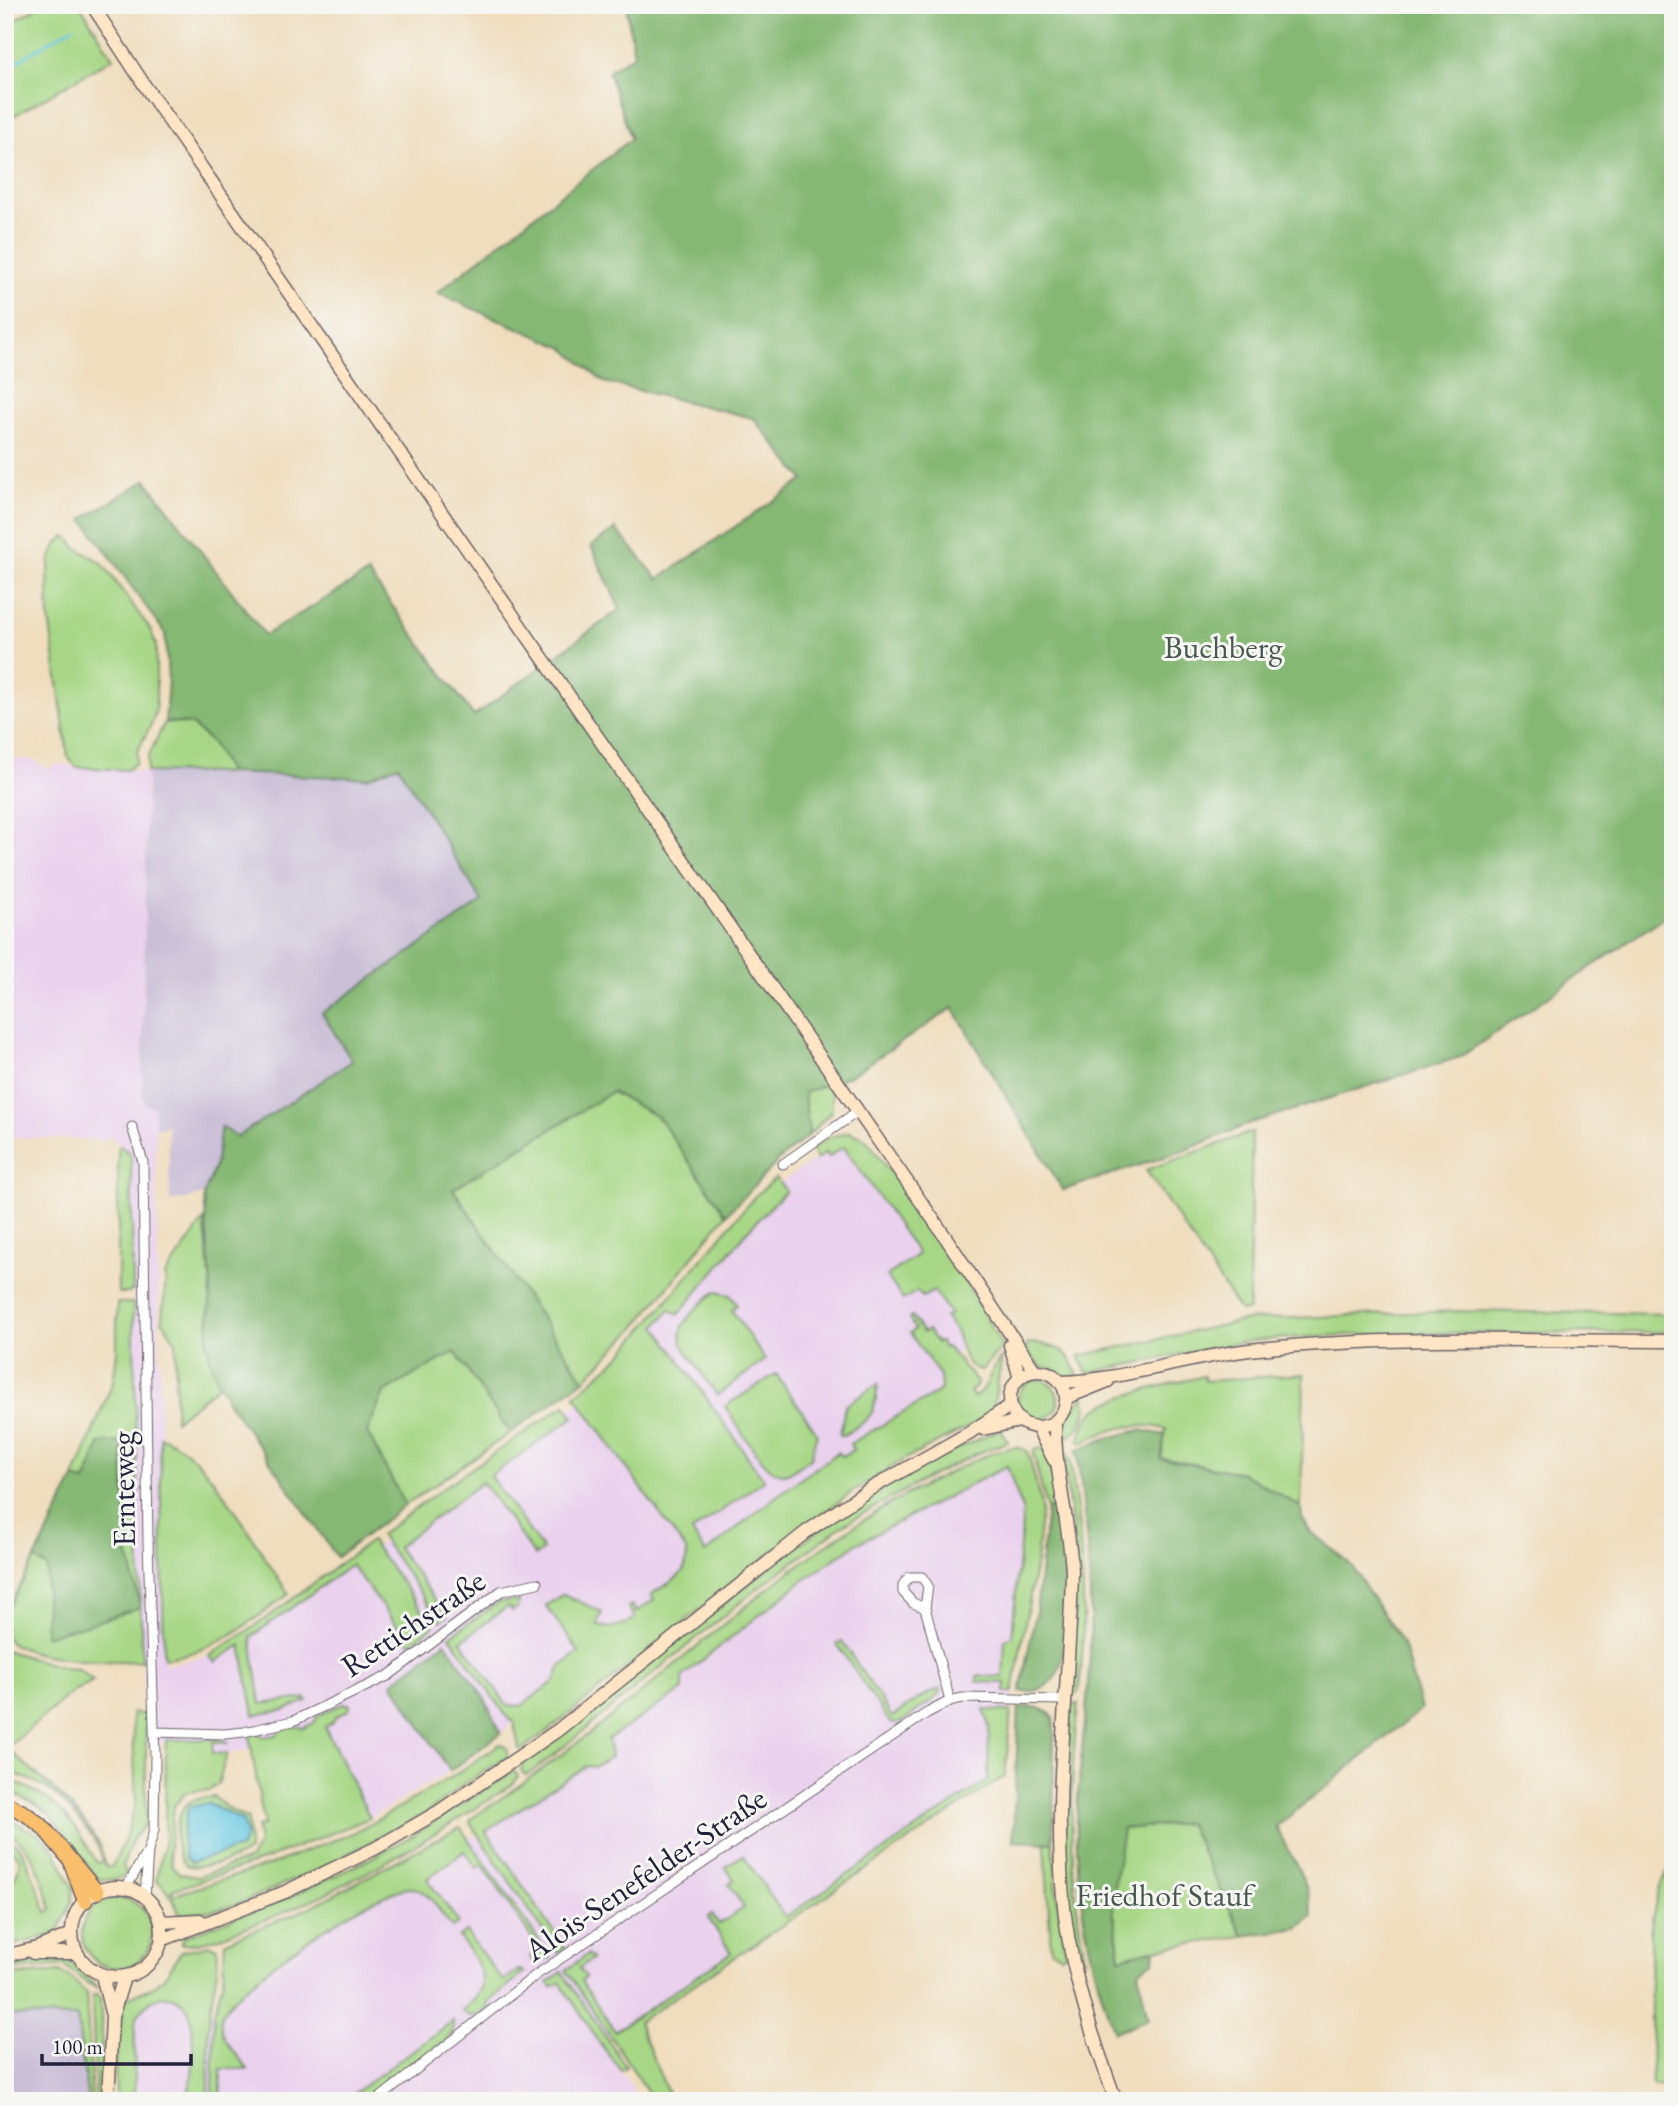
<svg xmlns="http://www.w3.org/2000/svg" width="1678" height="2106" font-family="'EB Garamond',serif">
<rect width="100%" height="100%" fill="#f6f6f2"/>
<filter id="ink" filterUnits="userSpaceOnUse"><feTurbulence type="fractalNoise" baseFrequency=".0143" numOctaves="2"/><feDisplacementMap in="SourceGraphic" scale="14" xChannelSelector="R" yChannelSelector="G"/><feConvolveMatrix kernelMatrix="1 2 1 2 8 2 1 2 1" color-interpolation-filters="sRGB"/></filter>
<filter id="wash" filterUnits="userSpaceOnUse"><feTurbulence type="fractalNoise" baseFrequency=".00686" numOctaves="4" result="noise"/><feDisplacementMap in="SourceGraphic" scale="28" xChannelSelector="R" yChannelSelector="G"/><feGaussianBlur stdDeviation="1.57" result="paint"/><feColorMatrix in="noise" values="0 0 0 0 0 0 0 0 0 0 0 0 0 0 0 0 0 1.4 0 .05"/><feComposite in="paint" operator="in"/></filter>
<g filter="url(#wash)">
<rect width="100%" height="100%" fill="#efddbd"/>
<path fill="#ead1ed" d="M 5,759 L 33,760 L 47,769 L 59,764 L 76,767 L 147,772 L 142,1096 L 146,1106 L 155,1106 L 165,1665 L 209,1656 L 215,1661 L 356,1562 L 414,1640 L 433,1626 L 375,1547 L 522,1445 L 613,1377 L 752,1212 L 785,1191 L 780,1183 L 825,1153 L 844,1147 L 918,1254 L 887,1276 L 917,1291 L 934,1291 L 950,1314 L 945,1317 L 956,1332 L 961,1350 L 939,1367 L 956,1392 L 699,1567 L 501,1733 L 483,1696 L 445,1643 L 392,1683 L 450,1771 L 370,1818 L 325,1726 L 333,1722 L 335,1717 L 349,1710 L 344,1704 L 317,1716 L 314,1723 L 303,1728 L 297,1725 L 281,1729 L 276,1735 L 263,1737 L 259,1733 L 249,1735 L 251,1749 L 227,1754 L 213,1753 L 213,1742 L 166,1740 L 166,1743 L 147,1743 L 140,1607 L 131,1155 L 108,1134 L 107,1140 L 5,1137 Z
M 1007,1465 L 1023,1512 L 1012,1636 L 1005,1640 L 1003,1677 L 978,1676 L 978,1682 L 1005,1683 L 1005,1692 L 1013,1692 L 1011,1711 L 985,1711 L 989,1726 L 988,1780 L 599,2042 L 627,2079 L 639,2101 L 134,2101 L 135,2023 L 138,2012 L 145,2003 L 158,1997 L 169,1996 L 179,2000 L 187,2008 L 192,2018 L 217,2012 L 254,1948 L 469,1837 L 479,1836 L 586,1766 L 594,1767 L 608,1739 L 737,1632 L 801,1582 L 858,1543 Z"/>
<path fill="#cabfd7" d="M 398,765 L 482,902 L 322,1013 L 352,1061 L 237,1137 L 221,1127 L 215,1166 L 204,1195 L 170,1202 L 168,1126 L 155,1127 L 155,1107 L 146,1106 L 142,1096 L 147,772 L 367,778 Z
M 5,2015 L 77,2016 L 88,2101 L 5,2101 Z"/>
<path fill="#a7d786" stroke="#647c60" stroke-width="2" d="M 40,5 L 80,5 L 113,58 L 5,121 L 5,27 Z
M 64,537 L 69,538 L 76,548 L 102,563 L 150,629 L 156,645 L 156,709 L 152,723 L 137,752 L 136,763 L 127,770 L 76,767 L 68,757 L 49,618 L 48,580 L 50,560 L 56,545 Z
M 165,722 L 191,724 L 212,743 L 229,773 L 147,772 L 148,757 Z
M 827,1084 L 832,1095 L 832,1111 L 809,1135 L 804,1093 Z
M 612,1092 L 658,1117 L 726,1215 L 634,1329 L 584,1380 L 453,1189 Z
M 849,1132 L 862,1137 L 870,1144 L 943,1246 L 967,1283 L 1002,1347 L 981,1371 C 962,1368 962,1345 955,1331 C 952,1326 948,1321 945,1317 L 950,1314 L 934,1291 L 922,1297 L 917,1291 L 903,1300 L 887,1276 L 918,1254 L 844,1147 L 828,1157 L 825,1153 L 816,1160 L 812,1149 L 830,1137 Z
M 1252,1132 L 1249,1310 L 1240,1311 L 1146,1170 Z
M 121,1146 L 131,1155 L 133,1290 L 129,1293 L 118,1293 L 118,1148 Z
M 776,1178 L 786,1191 L 752,1226 L 678,1315 L 670,1309 L 656,1326 L 764,1480 L 692,1532 L 706,1553 L 774,1498 L 838,1452 L 842,1456 L 853,1450 L 850,1444 L 935,1394 L 941,1389 L 940,1376 L 910,1333 L 915,1329 L 909,1318 L 912,1316 L 923,1333 L 928,1330 L 937,1343 L 940,1342 L 944,1348 L 947,1347 L 976,1381 L 977,1385 L 970,1392 L 974,1397 C 990,1389 989,1368 1002,1357 L 994,1403 L 996,1413 L 907,1458 L 852,1492 L 778,1547 L 544,1734 L 522,1749 L 519,1749 L 514,1722 L 509,1720 L 450,1636 L 499,1602 L 519,1601 L 517,1608 L 512,1611 L 508,1606 L 461,1641 L 507,1705 L 521,1706 L 555,1681 L 561,1666 L 579,1652 L 546,1606 L 563,1594 L 602,1612 L 597,1625 C 613,1631 622,1627 635,1618 L 628,1607 L 632,1605 L 636,1612 L 654,1600 L 651,1594 C 670,1582 691,1576 686,1550 L 575,1396 L 621,1355 L 755,1196 Z
M 204,1220 L 211,1287 L 207,1344 L 219,1385 L 175,1421 L 176,1342 L 162,1320 L 166,1279 L 165,1275 Z
M 716,1292 L 730,1295 L 737,1305 L 732,1310 L 765,1360 L 717,1395 L 683,1346 C 681,1340 680,1335 682,1329 C 684,1320 708,1296 716,1292 Z
M 117,1303 L 133,1303 L 142,1661 C 111,1662 26,1662 5,1637 L 5,1613 L 35,1559 L 47,1567 L 139,1607 L 128,1552 L 122,1442 L 85,1482 L 74,1478 L 113,1382 L 117,1353 Z
M 1457,1311 L 1673,1314 L 1673,1332 L 1408,1333 L 1318,1336 L 1249,1341 L 1087,1373 L 1079,1356 L 1247,1320 Z
M 1035,1343 C 1062,1347 1070,1351 1078,1377 L 1063,1376 L 1056,1370 L 1041,1367 L 1025,1350 L 1028,1344 Z
M 455,1352 L 510,1433 L 405,1505 L 367,1432 L 384,1392 Z
M 776,1374 L 817,1433 L 811,1458 C 803,1463 792,1474 782,1474 C 764,1473 736,1422 725,1406 Z
M 1304,1374 L 1301,1507 L 1242,1473 L 1160,1458 L 1166,1429 C 1135,1421 1108,1429 1081,1443 L 1079,1440 C 1082,1430 1086,1417 1094,1411 C 1116,1394 1176,1383 1204,1376 L 1205,1381 Z
M1018 1400a20 20 0 1 1 40 0a20 20 0 1 1-40 0Z
M 878,1384 C 874,1419 872,1416 844,1435 L 840,1435 L 845,1406 Z
M 1084,1397 L 1087,1409 C 1080,1426 1078,1435 1059,1440 C 1062,1423 1071,1407 1084,1397 Z
M 565,1405 L 574,1417 L 490,1476 L 543,1550 L 535,1556 L 482,1482 L 397,1547 L 447,1616 L 440,1621 L 380,1535 L 447,1485 Z
M 1001,1429 L 1008,1442 L 978,1453 L 922,1481 L 843,1525 L 754,1591 L 554,1755 L 527,1775 L 523,1774 L 521,1768 L 525,1762 C 580,1720 634,1678 687,1634 C 738,1593 788,1550 842,1514 C 892,1480 945,1453 1001,1429 Z
M 160,1437 C 210,1450 258,1553 289,1594 C 250,1622 214,1654 164,1658 Z
M 1016,1447 L 1026,1450 L 1029,1456 L 1041,1502 L 1041,1515 L 1036,1562 L 1013,1692 L 1005,1692 L 1005,1683 L 977,1682 L 977,1676 L 1003,1677 L 1005,1640 L 1012,1636 L 1023,1512 L 1007,1466 L 858,1543 L 801,1582 L 683,1676 L 683,1690 L 608,1739 L 611,1757 L 594,1767 L 586,1766 L 486,1831 L 565,1948 L 558,1953 L 470,1823 L 472,1818 C 541,1772 607,1722 671,1668 C 754,1599 835,1529 933,1481 C 960,1468 987,1451 1016,1447 Z
M 1042,1448 L 1045,1449 L 1060,1507 L 1047,1509 L 1033,1453 L 1034,1450 Z
M 1067,1454 L 1070,1459 C 1082,1537 1088,1613 1079,1691 L 1076,1694 L 1072,1689 L 1076,1556 L 1064,1463 L 1063,1455 Z
M 371,1541 L 434,1626 L 410,1643 L 351,1565 L 251,1637 L 261,1704 L 306,1698 L 307,1701 L 285,1710 L 254,1715 L 241,1645 L 215,1662 L 209,1656 L 257,1625 Z
M 842,1641 L 892,1717 L 921,1697 L 940,1689 L 939,1695 L 902,1722 L 893,1724 L 888,1720 L 837,1644 Z
M 5,1650 L 64,1668 L 79,1669 L 93,1681 L 72,1692 L 7,1748 C 41,1780 98,1819 106,1867 L 112,1867 L 124,1842 L 136,1802 L 132,1713 L 145,1715 L 146,1717 L 146,1820 C 144,1829 138,1831 133,1839 C 129,1847 126,1857 123,1866 L 127,1874 C 117,1880 108,1882 97,1878 L 51,1816 L 35,1804 L 5,1789 L 5,1778 C 53,1796 71,1815 95,1860 L 98,1863 L 103,1862 C 101,1840 64,1800 46,1788 C 34,1780 18,1776 5,1770 Z
M 344,1703 L 350,1705 L 349,1710 L 335,1717 L 333,1722 L 325,1727 L 370,1818 L 264,1860 L 172,1890 L 174,1895 L 270,1865 L 358,1831 L 453,1776 L 500,1744 L 507,1748 L 507,1758 L 465,1783 L 427,1813 L 321,1868 L 243,1902 L 221,1909 L 180,1915 L 172,1897 L 156,1879 L 165,1840 L 166,1740 L 222,1739 L 227,1743 L 213,1742 L 213,1753 L 227,1754 L 218,1784 L 210,1790 L 186,1792 L 174,1806 L 169,1852 L 172,1866 L 180,1874 L 197,1877 L 250,1859 L 259,1844 L 257,1827 L 264,1825 L 249,1734 L 259,1733 L 263,1737 L 276,1735 C 282,1727 294,1724 303,1728 L 314,1723 L 317,1716 Z
M 1078,1704 C 1069,1790 1068,1874 1085,1959 L 1077,1956 L 1067,1895 L 1065,1802 L 1071,1705 Z
M 984,1710 L 1011,1711 L 1005,1776 L 638,2022 L 671,2101 L 654,2101 L 566,1970 L 588,1954 L 592,1959 L 579,1968 L 586,1977 L 581,1981 L 615,2031 L 731,1953 L 708,1917 L 712,1914 L 719,1924 L 744,1908 L 729,1884 L 734,1880 L 725,1867 L 743,1855 L 785,1917 L 988,1780 L 989,1726 Z
M 514,1771 L 518,1776 L 513,1784 C 428,1840 340,1893 244,1928 C 225,1935 202,1945 182,1944 L 183,1937 L 287,1898 L 365,1861 L 414,1835 Z
M 214,1797 L 228,1809 L 248,1819 L 249,1851 C 235,1861 206,1868 188,1866 C 171,1857 173,1816 187,1804 C 194,1798 204,1798 214,1797 Z
M 5,1818 L 37,1833 L 48,1843 L 56,1853 L 73,1888 L 72,1901 L 59,1930 L 49,1936 L 5,1947 L 5,1887 C 16,1878 20,1872 19,1857 L 5,1844 L 5,1836 L 20,1848 L 25,1856 L 47,1912 L 52,1910 C 41,1876 37,1850 5,1830 Z
M 1188,1823 L 1243,1936 L 1155,1949 L 1120,1959 L 1112,1900 L 1122,1829 Z
M 460,1827 L 551,1958 L 534,1963 L 530,1957 L 539,1949 L 482,1864 L 477,1868 L 464,1851 L 427,1879 L 459,1923 L 452,1928 C 442,1915 430,1890 412,1888 C 381,1885 226,1989 221,2018 C 217,2036 238,2055 248,2069 L 221,2069 L 221,2101 L 213,2101 L 214,2013 L 223,1981 L 225,1942 L 309,1908 Z
M 1045,1843 L 1053,1843 L 1057,1896 L 1066,1953 L 1061,1956 L 1051,1950 Z
M 1673,1863 L 1673,2087 L 1652,2085 L 1650,1936 C 1653,1909 1658,1885 1673,1863 Z
M82 1933a35 35 0 1 1 70 0a35 35 0 1 1-70 0Z
M 466,1932 L 503,1981 L 519,1970 L 524,1972 L 487,2004 L 489,2007 C 481,2014 470,2021 462,2010 C 498,1982 479,1966 459,1937 Z
M 211,1945 L 217,1948 C 220,1971 212,1990 210,2013 C 207,2042 209,2072 209,2101 L 193,2101 L 186,2098 C 187,2093 190,2087 191,2082 C 194,2069 194,2021 188,2010 C 173,1984 141,1998 135,2024 L 134,2101 L 116,2101 L 115,2065 L 123,2002 C 131,1993 147,1992 158,1983 C 169,1975 173,1961 182,1951 Z
M 65,1957 L 98,1988 L 86,1983 L 64,1965 L 5,1971 L 5,1965 L 45,1958 Z
M 59,1972 L 70,1977 L 86,1993 L 92,2101 L 88,2101 L 77,2017 L 5,2015 L 5,1976 Z
M 562,1972 L 626,2067 L 621,2070 L 599,2042 L 560,1982 L 552,1987 L 548,1982 Z
M 96,1995 L 100,1997 L 102,2035 L 100,2101 L 96,2101 L 92,1996 Z
M 453,2021 L 453,2031 L 447,2040 L 412,2063 L 395,2081 L 366,2101 L 344,2101 Z"/>
<path fill="#85b873" stroke="#546d57" stroke-width="2" d="M 626,5 L 1673,5 L 1673,911 L 1460,1057 L 1251,1123 L 1186,1150 L 1063,1190 L 953,1008 L 851,1075 L 804,1093 L 809,1135 L 781,1158 L 726,1215 L 658,1117 L 612,1092 L 453,1189 L 584,1380 L 510,1433 L 455,1352 L 384,1392 L 367,1432 L 405,1505 L 337,1557 L 228,1402 L 213,1370 L 207,1344 L 211,1287 L 204,1195 L 215,1166 L 221,1126 L 237,1137 L 352,1061 L 322,1013 L 482,902 L 398,765 L 367,778 L 229,773 L 212,743 L 191,724 L 165,722 L 168,679 L 165,633 L 83,519 L 146,480 L 265,635 L 368,573 L 474,716 L 620,609 L 591,546 L 616,529 L 658,579 L 804,480 L 753,418 L 604,382 L 564,348 L 437,293 L 631,139 L 608,71 L 634,55 Z
M 1140,1430 L 1165,1435 L 1161,1459 L 1242,1473 L 1301,1507 L 1302,1518 L 1309,1530 L 1351,1565 L 1403,1644 L 1421,1709 L 1276,1827 C 1290,1855 1311,1884 1312,1917 L 1298,1928 L 1243,1936 L 1188,1823 L 1123,1829 L 1112,1900 L 1120,1958 L 1155,1949 L 1154,1961 L 1138,1971 L 1148,2019 L 1114,2032 C 1093,1973 1079,1912 1077,1849 C 1075,1783 1088,1718 1090,1652 C 1093,1584 1085,1517 1077,1450 L 1104,1439 Z
M 122,1442 L 128,1552 L 140,1607 L 90,1624 L 45,1636 L 47,1567 L 35,1559 L 74,1478 L 85,1482 L 100,1443 Z
M 1060,1507 C 1064,1545 1076,1648 1054,1678 C 1045,1690 1034,1692 1020,1692 L 1036,1613 L 1047,1509 Z
M 445,1642 L 483,1696 L 501,1733 L 450,1771 L 392,1683 Z
M 1019,1707 C 1033,1707 1046,1706 1054,1719 L 1053,1843 L 1013,1841 Z"/>
<path fill="#63c7e1" stroke="#42748e" stroke-width="2" d="M 208,1803 L 243,1821 L 246,1835 L 241,1848 L 192,1862 L 186,1859 C 180,1841 182,1825 189,1807 Z"/>
<g fill="none" stroke-linecap="round" stroke-linejoin="round">
<path stroke="#63c7e1" stroke-width="2.5" d="M 5,69 L 73,27"/>
</g>
</g>
<g filter="url(#ink)">
<g fill="none" stroke-linecap="round" stroke-linejoin="round">
<g stroke="#6a6368" stroke-width="11">
<path id="street" d="M 132,1127 L 143,1162 L 148,1542 L 155,1757 L 154,1830 L 148,1851 L 145,1897
M 783,1164 L 858,1111
M 925,1608 L 913,1603 L 903,1592 L 903,1585 L 909,1577 L 922,1577 L 928,1586 L 925,1608 L 950,1701
M 155,1732 L 225,1734 L 244,1732 L 293,1721 L 388,1676 L 501,1591 L 537,1583
M 126,1888 L 145,1855
M 376,2101 L 536,1975 L 927,1713 L 950,1701 L 962,1698 L 1065,1700"/>
</g>
<g stroke="#6a6368" stroke-width="15">
<path id="secondary" d="M 92,5 L 147,89 L 944,1235 L 1035,1371
M 1010,1345 L 1020,1378
M1010 1399a28 28 0 1 1 56 0a28 28 0 1 1-56 0Z
M 1060,1382 C 1127,1380 1192,1355 1259,1349 C 1396,1335 1535,1341 1673,1341
M 1066,1398 L 1108,1381
M 1055,1421 C 1054,1471 1069,1520 1072,1571 C 1070,1686 1051,1801 1065,1916 C 1073,1979 1094,2041 1116,2101
M 1037,1427 L 1054,1460
M 983,1429 L 1020,1421
M72 1932a45 45 0 1 1 90 0a45 45 0 1 1-90 0Z
M 161,1922 L 200,1920
M 162,1940 L 285,1892 L 376,1848 L 438,1812 L 558,1730 L 806,1532 L 870,1489 L 969,1433 L 1011,1405
M 33,1953 L 77,1953
M 5,1956 L 37,1948 L 72,1934
M 102,1975 L 111,2012
M 108,2101 L 112,2017 L 124,1977"/>
</g>
<g stroke="#6a6368" stroke-width="17">
<path id="primary" d="M 5,1803 L 26,1814 L 43,1827 L 97,1892
M 72,1865 L 85,1901"/>
</g>
<use href="#street" stroke="#fff" stroke-width="9"/>
<use href="#secondary" stroke="#fde5c5" stroke-width="12"/>
<use href="#primary" stroke="#f9bf6d" stroke-width="14"/>
</g>
</g>
<g text-anchor="middle" stroke-width="6" stroke-linejoin="round" paint-order="stroke">
<g font-size="32" fill="#4a5852" stroke="#f6f6f2">
<text x="1223" y="658">Buchberg</text>
<text x="1164" y="1906">Friedhof Stauf</text>
</g>
<g font-size="32" fill="#22223b" stroke="#f6f6f2">
<text transform="translate(123 1489) rotate(-91)" y="11">Ernteweg</text>
<text transform="translate(413 1623) rotate(-34)" y="11">Rettichstraße</text>
<text transform="translate(645 1874) rotate(-34)" y="11">Alois-Senefelder-Straße</text>
</g>
</g>
<rect width="1678" height="2106" fill="none" stroke="#f6f6f2" stroke-width="28"/>
<path d="M42 2054v10h149v-10" fill="none" stroke="#22223b" stroke-width="3.5"/>
<text x="52" y="2054" font-size="21" fill="#22223b" stroke="#f6f6f2" stroke-width="5" paint-order="stroke">100 m</text>
</svg>
